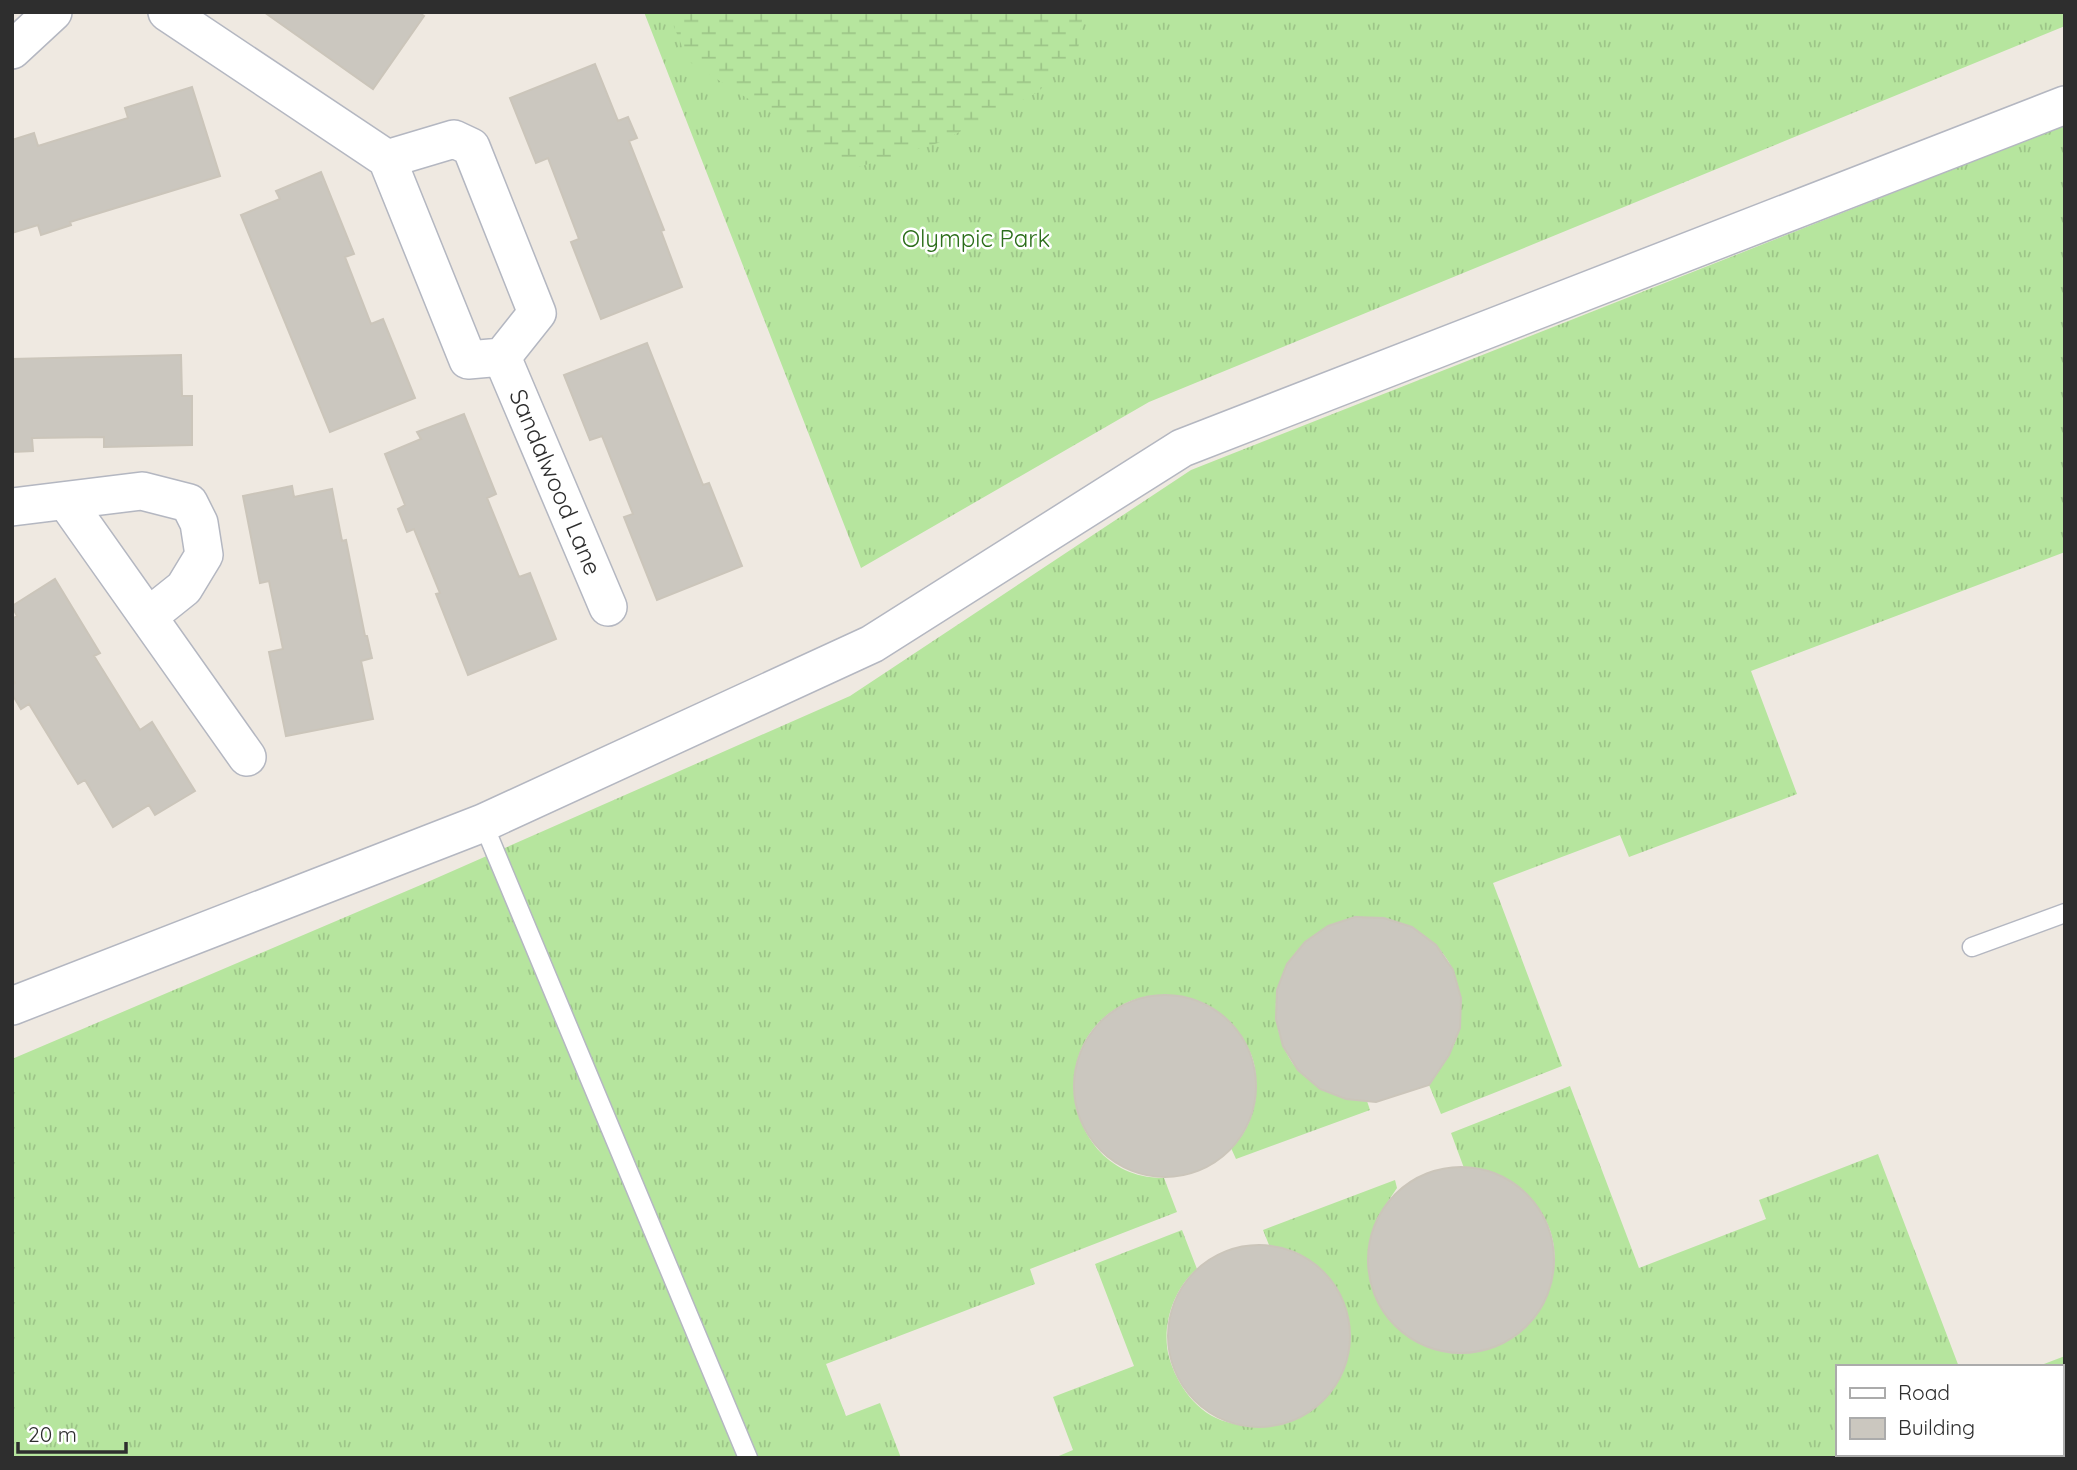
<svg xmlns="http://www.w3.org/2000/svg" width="2077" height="1470" font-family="Quicksand,sans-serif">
<defs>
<pattern id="grass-tufts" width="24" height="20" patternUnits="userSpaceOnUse" patternTransform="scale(1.75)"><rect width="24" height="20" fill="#b6e59e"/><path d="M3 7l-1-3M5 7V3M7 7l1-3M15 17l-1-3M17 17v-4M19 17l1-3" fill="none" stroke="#9dc588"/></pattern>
<pattern id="wetland-marsh" width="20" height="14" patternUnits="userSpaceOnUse" patternTransform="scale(1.75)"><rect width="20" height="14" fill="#b6e59e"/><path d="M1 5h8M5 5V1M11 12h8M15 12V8" fill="none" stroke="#9dc588"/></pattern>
</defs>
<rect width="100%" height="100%" fill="#efe9e1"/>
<path fill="url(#grass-tufts)" d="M 644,12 L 2065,12 L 2065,26 L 1149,402 L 861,568 Z
M 2065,125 L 2065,552 L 1751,671 L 1797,794 L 1629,857 L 1620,835 L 1493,883 L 1562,1066 L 1441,1114 L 1429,1085 C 1440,1068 1455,1050 1459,1029 C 1461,1018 1457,1003 1455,992 C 1455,985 1455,977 1453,971 C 1449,959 1437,945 1427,938 C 1351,880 1248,955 1283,1045 C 1296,1080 1331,1098 1367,1101 L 1370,1110 L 1236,1159 L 1231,1148 C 1244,1137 1252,1118 1255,1102 C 1257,1085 1257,1065 1249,1050 C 1226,1003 1166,979 1119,1007 C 1040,1052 1072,1180 1164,1178 L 1177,1212 L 1030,1269 L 1035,1284 L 826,1364 L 846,1416 L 880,1403 L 901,1458 L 12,1458 L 12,1059 L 423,884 L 850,696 L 1191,470 Z
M 1570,1086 L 1639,1268 L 1766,1219 L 1759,1200 L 1878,1154 L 1959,1367 L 1837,1367 L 1837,1454 L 2061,1454 L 2061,1367 L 2036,1367 L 2065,1356 L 2065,1458 L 1054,1458 L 1073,1450 L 1053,1397 L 1134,1366 L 1095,1264 L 1182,1230 L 1197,1269 C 1173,1289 1161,1327 1169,1357 C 1177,1385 1197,1414 1227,1422 C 1341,1453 1399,1311 1299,1254 C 1290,1249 1279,1248 1269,1245 L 1263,1230 L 1395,1180 L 1397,1188 C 1387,1203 1374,1221 1370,1240 C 1349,1351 1503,1398 1547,1295 C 1556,1273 1558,1246 1547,1223 C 1530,1188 1502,1171 1464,1168 L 1451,1133 Z"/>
<path fill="url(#wetland-marsh)" d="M 668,12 L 1083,12 L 1078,50 L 1038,92 L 938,143 L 852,169 L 785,122 L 688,61 Z"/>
<path fill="#cbc7bf" stroke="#cbc5ba" stroke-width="2" d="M 264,12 L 418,12 L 424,16 L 373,89 Z
M 595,64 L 618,121 L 628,117 L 637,138 L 629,141 L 664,230 L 661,231 L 682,287 L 601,319 L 571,242 L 579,239 L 548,158 L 536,163 L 510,98 Z
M 192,87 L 220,176 L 70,222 L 71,225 L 41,235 L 38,225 L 12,233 L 12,140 L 34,133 L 38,146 L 128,118 L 125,108 Z
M 321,172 L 354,254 L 345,257 L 371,324 L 383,319 L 415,398 L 330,432 L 241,215 L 280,199 L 276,191 Z
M 647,343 L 703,485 L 709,483 L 742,566 L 657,600 L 624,517 L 633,514 L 602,436 L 590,440 L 564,375 Z
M 181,355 L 182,396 L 192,396 L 192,445 L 104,447 L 104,437 L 32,438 L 33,451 L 12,452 L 12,359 Z
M 464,414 L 496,494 L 487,498 L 519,577 L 530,573 L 556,639 L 468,675 L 436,594 L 440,593 L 414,529 L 407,532 L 398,509 L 405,505 L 385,454 L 421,439 L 417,432 Z
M 292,486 L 294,497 L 332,489 L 342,541 L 346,540 L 365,636 L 367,636 L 372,658 L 361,661 L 373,719 L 286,736 L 269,652 L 283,649 L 269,581 L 260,583 L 243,496 Z
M 55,579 L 100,653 L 94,656 L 140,730 L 152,722 L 195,791 L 155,815 L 149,805 L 113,827 L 85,780 L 78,784 L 29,704 L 21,709 L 12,694 L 12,685 L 15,683 L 12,678 L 12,619 L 17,616 L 12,606 Z
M 1355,917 L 1384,918 L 1412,927 L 1436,945 L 1453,970 L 1461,998 L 1460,1028 L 1449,1055 L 1429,1085 L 1376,1102 L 1346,1099 L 1320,1089 L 1298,1070 L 1283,1046 L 1276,1019 L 1277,990 L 1287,964 L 1305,942 L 1328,926 Z
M1074 1086a91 91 0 1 1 182 0a91 91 0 1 1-182 0Z
M1368 1260a93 93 0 1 1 186 0a93 93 0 1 1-186 0Z
M1168 1336a91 91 0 1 1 182 0a91 91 0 1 1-182 0Z"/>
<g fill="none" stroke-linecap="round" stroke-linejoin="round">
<g stroke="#b4b7c1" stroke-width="21">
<path id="service" d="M 483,823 L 748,1458
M 1972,947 L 2065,913"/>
</g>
<g stroke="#b4b7c1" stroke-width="40">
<g id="minor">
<path d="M 167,12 L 387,159 L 468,360 L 502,357 L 537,313 L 471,147 L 454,139 L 387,159"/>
<path d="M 12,50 L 53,12"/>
<path id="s1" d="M 502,357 L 608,607"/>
<path d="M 66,501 L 247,757"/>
<path d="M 12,507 L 142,491 L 189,503 L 199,523 L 204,555 L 184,588 L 149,616"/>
<path d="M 12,1006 L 483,823 L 872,644 L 1182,448 L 2065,105"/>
</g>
</g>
<use href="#service" stroke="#fff" stroke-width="18"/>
<use href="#minor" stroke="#fff" stroke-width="37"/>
</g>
<g text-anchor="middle" stroke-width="5" stroke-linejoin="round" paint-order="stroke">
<g font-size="24" fill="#2c6e1b" stroke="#fff">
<text x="976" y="247">Olympic Park</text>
</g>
<g font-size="24" fill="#2e2e2e" stroke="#fff">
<text dy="8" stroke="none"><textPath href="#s1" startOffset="136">Sandalwood Lane</textPath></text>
</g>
</g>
<rect width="2077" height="1470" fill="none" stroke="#2e2e2e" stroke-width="28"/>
<rect x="1836" y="1365" width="228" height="91" fill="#ffffff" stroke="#ababab" stroke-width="2"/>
<rect x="1850" y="1388" width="35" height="10" fill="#ffffff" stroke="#ababab" stroke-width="2"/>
<text x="1898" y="1400" font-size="21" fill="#2e2e2e">Road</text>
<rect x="1850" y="1418" width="35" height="21" fill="#cbc7bf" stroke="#ababab" stroke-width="2"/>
<text x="1898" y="1435" font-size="21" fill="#2e2e2e">Building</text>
<path d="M18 1442v10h108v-10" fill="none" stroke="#2e2e2e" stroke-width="3.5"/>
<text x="28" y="1442" font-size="21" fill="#2e2e2e" stroke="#ffffff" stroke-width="5" paint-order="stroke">20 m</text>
</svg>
